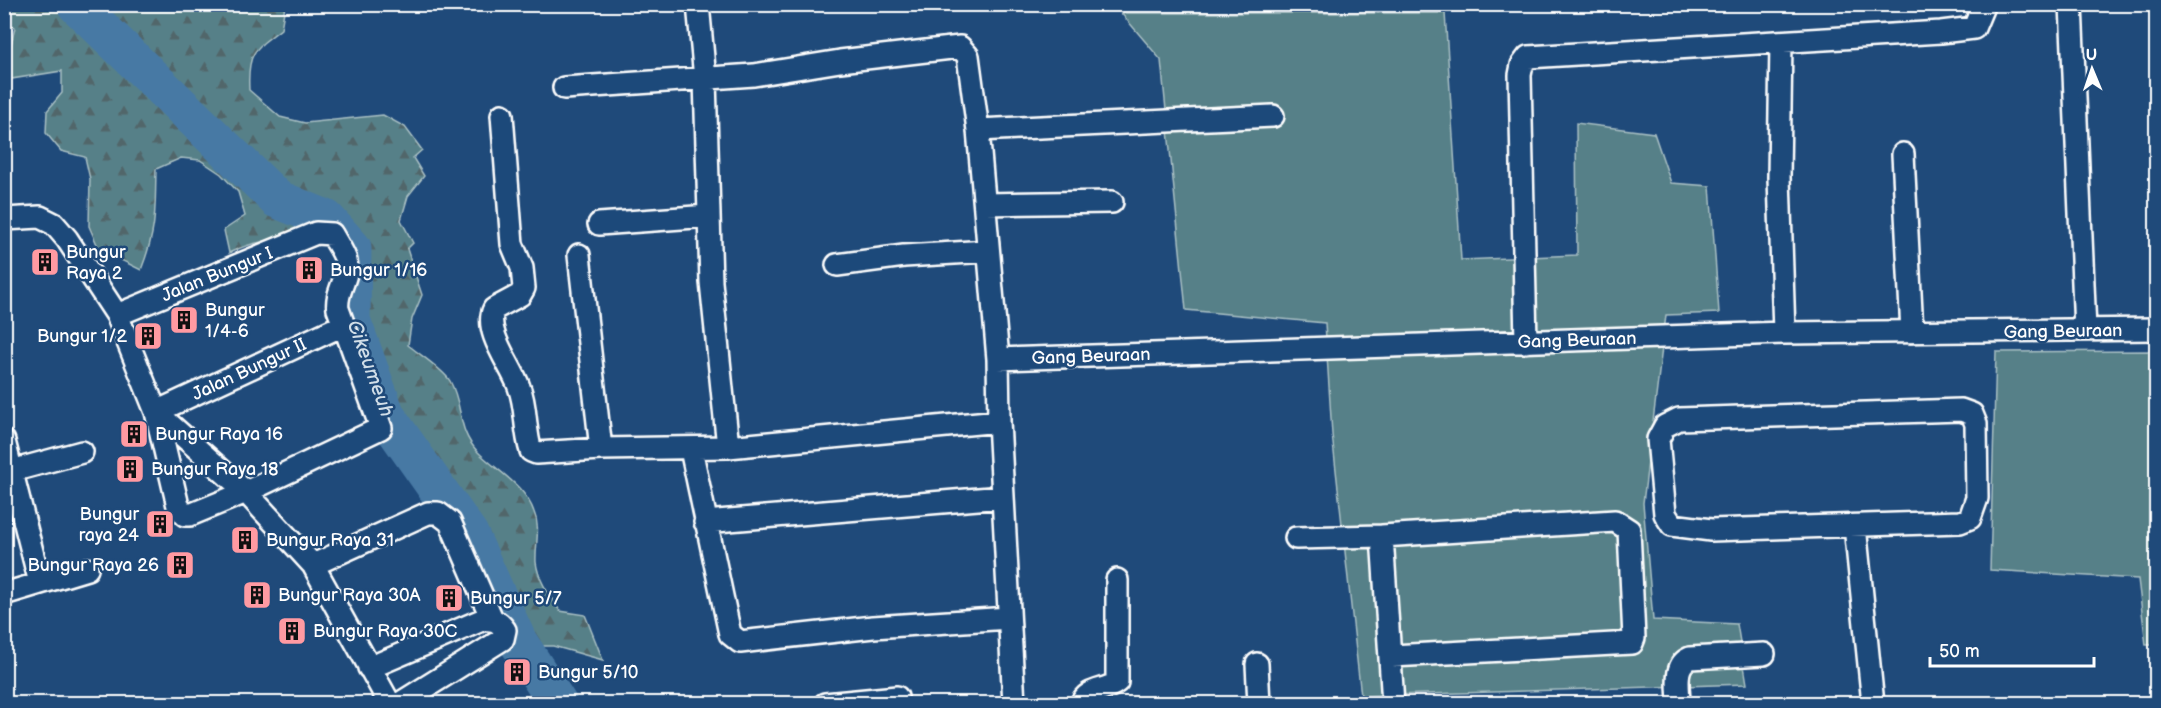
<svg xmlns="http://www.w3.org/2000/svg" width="2161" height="708" font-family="'Balsamiq Sans',sans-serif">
<defs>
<pattern id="forest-firs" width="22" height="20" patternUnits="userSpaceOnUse" patternTransform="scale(1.5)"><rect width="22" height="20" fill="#568088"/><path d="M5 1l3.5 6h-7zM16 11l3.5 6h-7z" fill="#51666a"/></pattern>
</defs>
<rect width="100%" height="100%" fill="#1f4a7a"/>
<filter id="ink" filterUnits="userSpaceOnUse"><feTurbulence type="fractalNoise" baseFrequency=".0167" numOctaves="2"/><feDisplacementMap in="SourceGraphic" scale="12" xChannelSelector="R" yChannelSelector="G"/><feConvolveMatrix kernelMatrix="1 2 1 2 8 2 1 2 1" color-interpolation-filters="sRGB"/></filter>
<g filter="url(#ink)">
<path fill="#568088" stroke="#aac0c4" stroke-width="1.5" d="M 1121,13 L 1445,13 L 1461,260 L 1577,255 L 1576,123 L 1654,133 L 1671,183 L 1710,186 L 1719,313 L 1666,315 L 1643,503 L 1653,620 L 1737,624 L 1747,684 L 1361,696 L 1332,434 L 1325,323 L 1186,310 L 1161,60 Z
M 2156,351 L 2156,645 L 2146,645 L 2138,579 L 1990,570 L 1996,352 Z"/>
<path fill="url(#forest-firs)" stroke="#aac0c4" stroke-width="1.5" d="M 5,5 L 285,5 L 281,29 C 253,50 247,54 249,90 L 280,117 L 305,123 L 383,115 L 405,127 L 422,150 L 413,158 L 424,176 L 408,196 L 401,220 L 413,243 L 407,249 L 422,295 L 412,319 L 408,345 C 419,354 444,370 450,381 C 464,406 456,429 478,452 C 497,471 525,485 534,512 C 541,528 535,545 536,562 C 538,580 550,596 560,611 L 585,615 L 603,660 L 553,646 L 507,646 L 488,633 L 487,621 L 443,539 L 440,491 C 406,461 389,468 390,416 L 386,416 L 347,324 L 340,240 C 300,238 265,235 229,253 L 224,230 L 245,216 L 238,192 L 221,174 L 200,160 L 181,158 L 156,169 C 155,211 157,229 141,270 L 99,249 L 89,226 L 90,179 L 85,157 L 61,151 L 46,133 L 47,111 L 62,93 L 62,71 L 5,80 L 5,49 L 10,49 L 15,27 L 5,25 Z"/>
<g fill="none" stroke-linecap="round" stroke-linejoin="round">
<path stroke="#4779a4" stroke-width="39" d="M 76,4 L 277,199 L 326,219 L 352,248 L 351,320 L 386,416 L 469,534 L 517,640 L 558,704"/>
<g stroke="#fff" stroke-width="26">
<path id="minor" d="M 698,4 L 705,79 L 711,282 L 728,447
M 2071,4 L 2085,330
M 1781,42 L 1779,177 L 1784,333
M 564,88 L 754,75 L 840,61 L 960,47 L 968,56 L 978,130
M 502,115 L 512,244 L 522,268 L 524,288 L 520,295 L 494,309 C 483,331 512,366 519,387 C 527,407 524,430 531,451 L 536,453 L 601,449 L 728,447 L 999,421 L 1014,704
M 1903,154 L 1912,332
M 985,204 L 1112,202
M 4,219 L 40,217 L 54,224 L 67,239 L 117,315 L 156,412 L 246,492 L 313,565 L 390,704
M 599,224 L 709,216
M 579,255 L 601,449
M 837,265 L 904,256 L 988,251
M 117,315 L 316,233 L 332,234 C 336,242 344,252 346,261 C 350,278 335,291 338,309 L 381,428 L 246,492 L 190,515 L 185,515 L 178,506 L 156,412 L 343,325
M 1526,342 L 1520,75 L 1522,65 L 1528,57 L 1941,32 L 1974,28 L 1984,4
M 998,359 L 1784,333 L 2156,329
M 1961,410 L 1972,414 L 1976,424 L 1977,498 L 1970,518 L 1960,522 L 1711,530 L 1672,525 L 1665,514 L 1658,439 L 1665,426 L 1679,419 Z
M 999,421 L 998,359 L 978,130 L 1273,116
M 4,441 L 40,583
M 691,449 L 730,634 L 740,642 L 873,627 L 1009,618
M 4,473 L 82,452
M 705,522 L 1002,497
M 1855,526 L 1873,704
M 1382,536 L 1393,704
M 1296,538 L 1382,536 L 1615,521 L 1629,530 L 1634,638 L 1632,643 L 1392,656
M 313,565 L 428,513 L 438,513 L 450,522 L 492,619
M 4,594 L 87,569
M 1257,664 L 1259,704
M 369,668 L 482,620 C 493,619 498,620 505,630 L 503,639 L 399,704
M 825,704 L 897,697
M 1081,704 C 1088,687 1105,692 1117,682 L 1117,580
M 1679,704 C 1679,688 1673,665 1690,658 L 1764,654"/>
</g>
<use href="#minor" stroke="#1f4a7a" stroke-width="21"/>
</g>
</g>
<defs>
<g id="building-square" transform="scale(1.5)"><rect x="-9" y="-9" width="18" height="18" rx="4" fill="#ff9aa2" stroke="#1f4a7a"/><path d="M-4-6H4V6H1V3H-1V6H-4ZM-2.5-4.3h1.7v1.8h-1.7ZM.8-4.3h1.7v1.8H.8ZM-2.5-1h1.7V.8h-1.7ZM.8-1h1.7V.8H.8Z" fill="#111"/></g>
</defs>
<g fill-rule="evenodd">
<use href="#building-square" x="45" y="262"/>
<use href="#building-square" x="309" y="270"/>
<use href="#building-square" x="184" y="320"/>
<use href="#building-square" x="148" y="336"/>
<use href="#building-square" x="134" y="434"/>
<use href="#building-square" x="130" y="469"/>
<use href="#building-square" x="160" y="524"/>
<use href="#building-square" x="245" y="540"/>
<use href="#building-square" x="180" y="565"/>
<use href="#building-square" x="257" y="595"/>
<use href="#building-square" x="449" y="598"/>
<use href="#building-square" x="292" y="631"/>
<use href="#building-square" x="517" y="672"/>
</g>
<g text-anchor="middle" stroke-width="5" stroke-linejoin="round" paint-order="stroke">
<g font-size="18" fill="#fff" stroke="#1f4a7a" text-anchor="start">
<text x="66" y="258">Bungur<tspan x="66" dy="21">Raya 2</tspan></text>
<text x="330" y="276">Bungur 1/16</text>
<text x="205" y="316">Bungur<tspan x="205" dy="21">1/4-6</tspan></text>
<text x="127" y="342" text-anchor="end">Bungur 1/2</text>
<text x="155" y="440">Bungur Raya 16</text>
<text x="151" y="475">Bungur Raya 18</text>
<text x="139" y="520" text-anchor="end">Bungur<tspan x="139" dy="21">raya 24</tspan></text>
<text x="266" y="546">Bungur Raya 31</text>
<text x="159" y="571" text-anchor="end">Bungur Raya 26</text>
<text x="278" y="601">Bungur Raya 30A</text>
<text x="470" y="604">Bungur 5/7</text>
<text x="313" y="637">Bungur Raya 30C</text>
<text x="538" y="678">Bungur 5/10</text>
</g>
<g font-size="18" fill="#fff" stroke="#1f4a7a">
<text transform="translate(217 274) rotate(-22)" y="6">Jalan Bungur I</text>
<text transform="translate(2063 331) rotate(-1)" y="6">Gang Beuraan</text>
<text transform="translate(1577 340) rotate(-2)" y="6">Gang Beuraan</text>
<text transform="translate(1091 356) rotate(-2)" y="6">Gang Beuraan</text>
<text transform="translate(249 369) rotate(-25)" y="6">Jalan Bungur II</text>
</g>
<g font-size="20" font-style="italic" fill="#d1dee8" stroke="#1f4a7a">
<text transform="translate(371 368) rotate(70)" y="7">Cikeumeuh</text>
</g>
</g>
<rect width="2161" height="708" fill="none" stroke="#1f4a7a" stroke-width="24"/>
<rect x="12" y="12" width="2137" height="684" fill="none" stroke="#fff" stroke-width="2" filter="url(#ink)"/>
<g transform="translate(2092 69) rotate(358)" stroke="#1f4a7a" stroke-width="4.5" paint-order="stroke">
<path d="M0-4.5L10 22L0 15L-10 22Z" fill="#ffffff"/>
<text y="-9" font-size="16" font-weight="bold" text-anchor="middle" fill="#ffffff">U</text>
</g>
<path d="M1930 657v9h164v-9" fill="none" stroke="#ffffff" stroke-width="3"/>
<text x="1939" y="657" font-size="18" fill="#ffffff" stroke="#1f4a7a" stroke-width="4.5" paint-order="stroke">50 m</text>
</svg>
